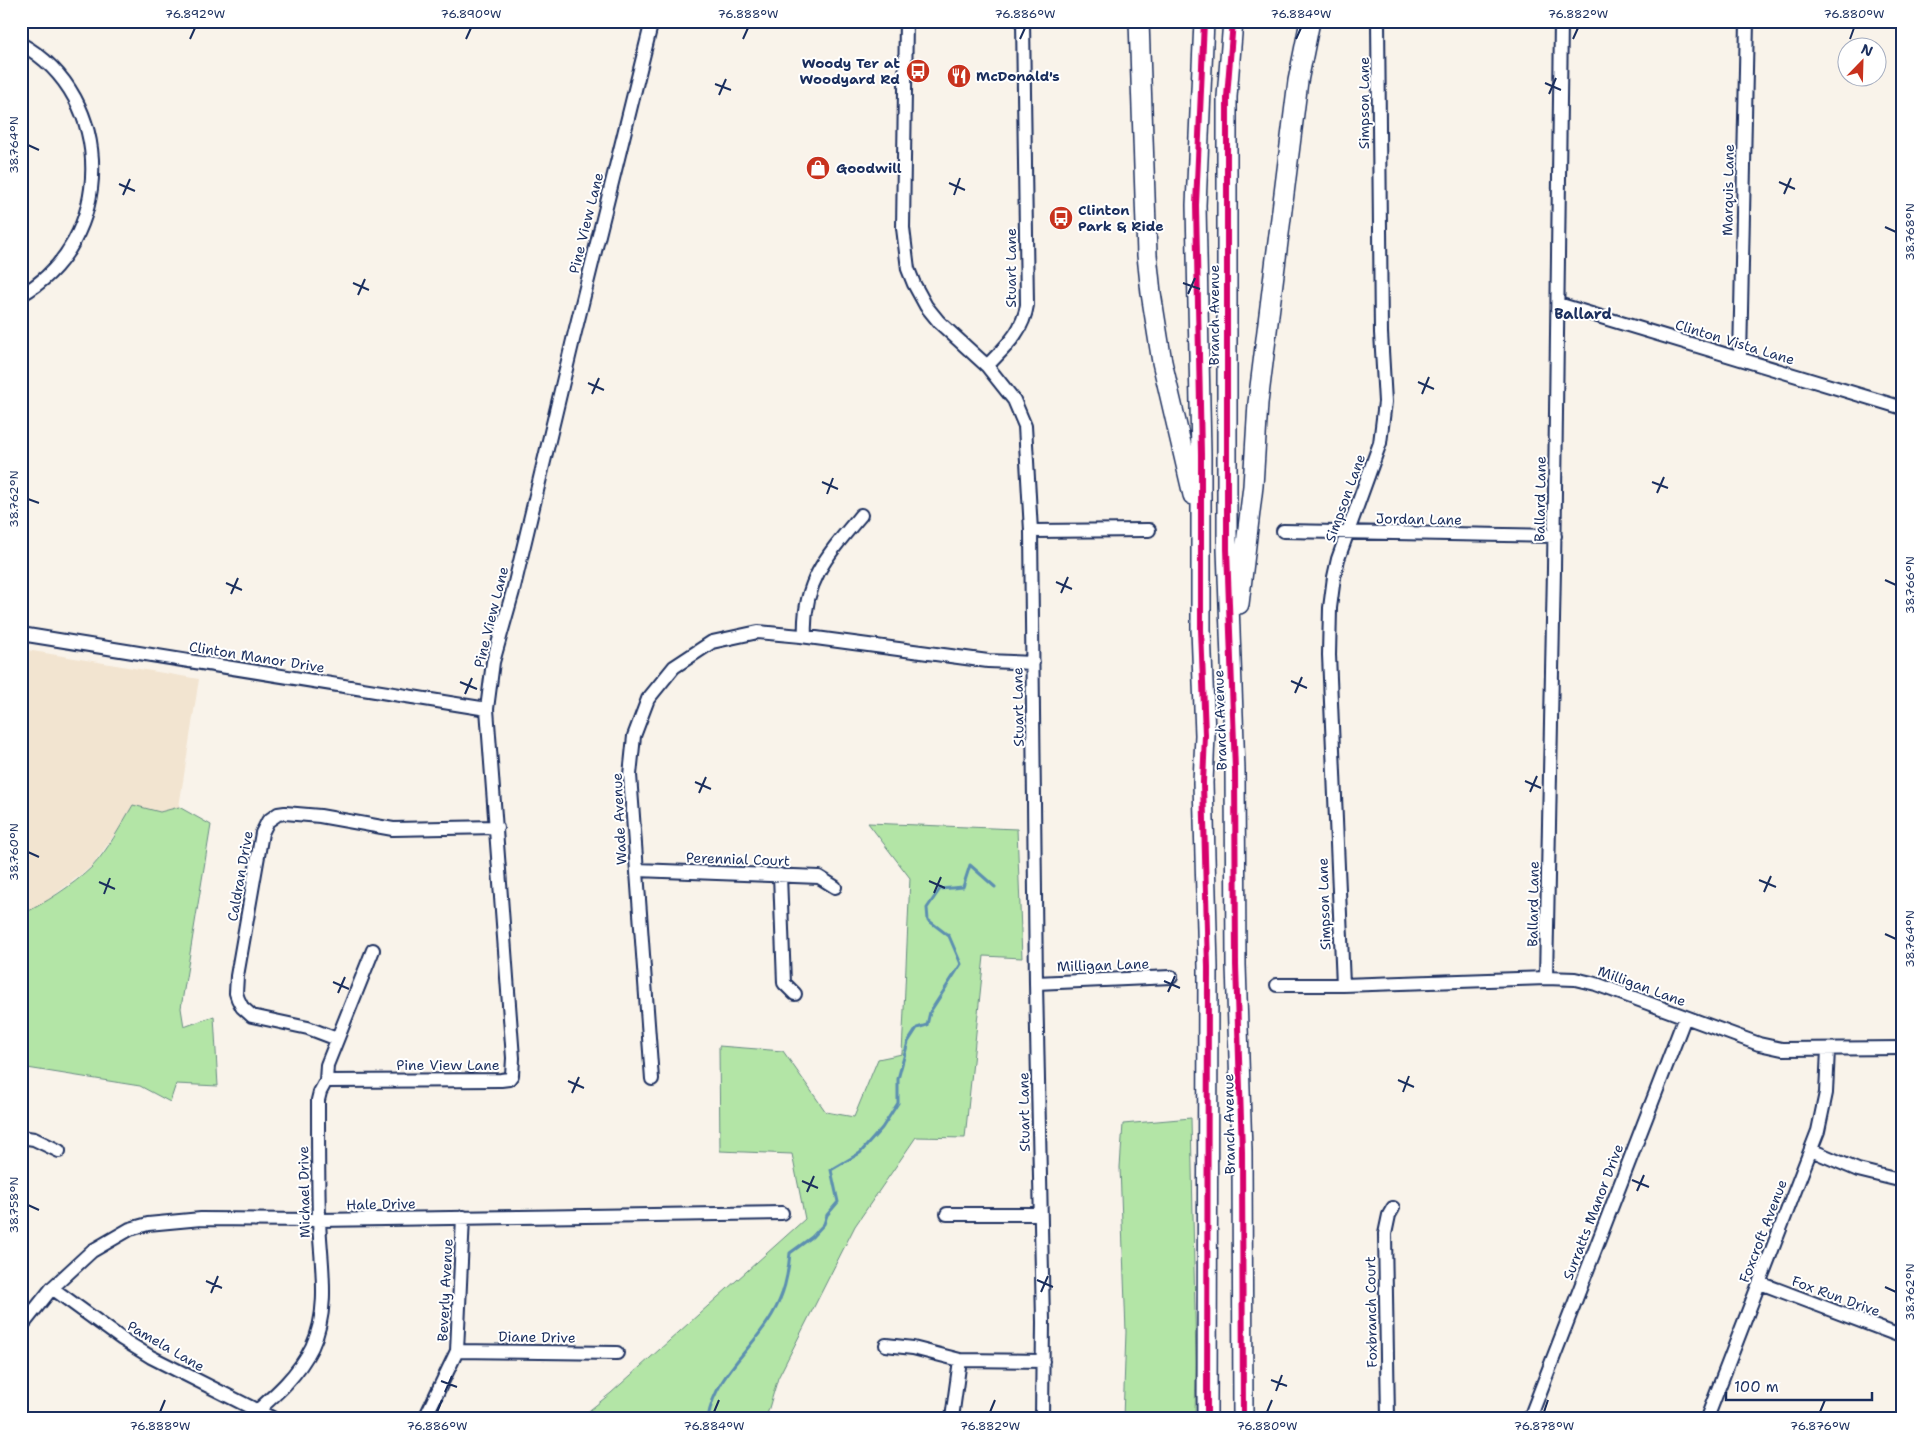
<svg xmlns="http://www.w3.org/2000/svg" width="1924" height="1439" font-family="'Shantell Sans',sans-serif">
<rect width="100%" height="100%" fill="#f9f3ea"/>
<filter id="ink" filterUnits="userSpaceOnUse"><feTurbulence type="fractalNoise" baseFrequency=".02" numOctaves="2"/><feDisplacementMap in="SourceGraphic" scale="10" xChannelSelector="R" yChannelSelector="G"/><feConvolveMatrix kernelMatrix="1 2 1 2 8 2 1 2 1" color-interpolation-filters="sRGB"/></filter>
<g filter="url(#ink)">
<path fill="#f2e4d0" d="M 21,649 L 199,679 L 179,807 L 160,812 L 133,805 L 118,830 L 92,866 L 44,903 L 21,915 Z"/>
<path fill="#b3e5a6" stroke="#678a82" d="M 133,805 L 160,812 L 179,807 L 211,825 L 181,1008 L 184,1027 L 214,1016 L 218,1086 L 176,1084 L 170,1102 L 140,1086 L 21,1067 L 21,915 C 45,903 72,886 92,867 C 108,850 121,825 133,805 Z
M 868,823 L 1017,829 L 1022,958 L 984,956 L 965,1138 L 916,1137 L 855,1226 L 778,1378 L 766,1418 L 580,1418 L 611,1393 L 805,1219 L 792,1154 L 720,1151 L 719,1046 L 783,1051 L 826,1112 L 854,1117 L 878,1059 L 902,1054 L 910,878 Z
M 1191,1118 L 1196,1363 L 1195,1418 L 1123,1418 L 1126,1332 L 1120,1167 L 1123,1124 Z"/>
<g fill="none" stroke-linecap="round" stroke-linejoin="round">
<path stroke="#5b8fb0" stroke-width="3" d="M 708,1418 C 715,1375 751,1351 772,1315 C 784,1295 788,1276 790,1253 L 812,1237 L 824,1224 L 827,1215 L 838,1202 L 831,1170 L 860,1153 L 882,1128 L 898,1103 L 898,1079 L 908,1042 L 917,1028 L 927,1025 L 930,1012 L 961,964 L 949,936 L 928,920 L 927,908 L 940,889 L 963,887 L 970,865 L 995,887"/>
<g stroke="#1b2f5e" stroke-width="16">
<path id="minor" d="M 906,21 L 903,228 L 908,269 L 914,284 L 926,306 L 939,322 L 987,366 L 1014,400 L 1025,426 L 1031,531 L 1036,983 L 1043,1322 L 1042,1418
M 21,44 C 117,97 115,242 21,295
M 1558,304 L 1903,408
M 1740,359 L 1747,21
M 987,366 C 1005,347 1023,332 1027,305 L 1023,21
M 1031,531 L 1149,530
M 1283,531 L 1555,536
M 21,634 L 487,709
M 805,636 C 802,582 828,554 861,515
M 637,870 L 819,877 L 835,887
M 780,875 L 784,983 L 795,994
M 1546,978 L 1554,569 L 1561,21
M 1036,983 L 1171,977
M 1277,985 L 1343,985 L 1546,978 L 1575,979 L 1596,984 L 1759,1044 L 1782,1049 L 1903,1048
M 1343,985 L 1329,655 L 1330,608 L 1334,577 L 1338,559 L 1380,443 L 1385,402 L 1381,333 L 1378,21
M 337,1039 L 308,1028 L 252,1016 L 242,1007 L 238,999 L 236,993 L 237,976 L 262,833 L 268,821 L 278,814 L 285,813 L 320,816 L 393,829 L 497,827
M 652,1079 L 630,775 L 634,736 L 648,699 L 674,667 L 712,642 L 758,632 L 801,636 L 988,661 L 1033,663
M 326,1081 L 501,1080 L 509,1079 L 512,1075 L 513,1058 L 487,709 L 493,662 L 513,591 L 573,340 L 652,21
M 21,1137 L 34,1139 L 59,1151
M 1811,1150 L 1858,1170 L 1903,1181
M 947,1214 L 1040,1214
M 1760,1283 L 1903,1337
M 52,1288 L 122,1339 L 151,1357 L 272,1418
M 21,1327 L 52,1288 L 92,1251 L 130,1229 L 148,1224 L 201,1219 L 319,1220 L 782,1213
M 886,1345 L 913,1348 L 960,1360 L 1043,1361
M 457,1351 L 617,1353
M 249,1418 C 274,1396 297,1377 312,1347 C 331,1307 320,1261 319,1219 C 318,1179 318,1140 318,1100 L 320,1092 L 326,1081 L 327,1065 L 373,950
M 425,1418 L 457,1351 L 463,1217
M 952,1418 L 960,1360
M 1388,1418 L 1385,1234 L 1389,1215 L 1393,1208
M 1530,1418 L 1685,1017
M 1707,1418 L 1818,1131 L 1826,1093 L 1828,1049"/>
</g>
<g stroke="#1b2f5e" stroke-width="22">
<path id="highway" d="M 1139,21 L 1147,255 L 1151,293 L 1162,362 L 1193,495
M 1204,21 L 1196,205 L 1201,454 L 1201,629 L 1205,735 L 1203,783 L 1208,967 L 1207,1418
M 1233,21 L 1227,97 L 1227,549 L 1235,770 L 1236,965 L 1242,1151 L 1243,1418
M 1239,604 L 1253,486 L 1258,403 L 1298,81 L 1310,21"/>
</g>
<use href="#minor" stroke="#fff" stroke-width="12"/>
<use href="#highway" stroke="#fff" stroke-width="19"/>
<g stroke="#fff" stroke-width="9">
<path id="cycleway" d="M 1204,21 L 1196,205 L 1201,454 L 1201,629 L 1205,735 L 1203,783 L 1208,967 L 1207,1418
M 1233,21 L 1227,97 L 1227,549 L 1235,770 L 1236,965 L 1242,1151 L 1243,1418"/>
</g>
<use href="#cycleway" stroke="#d6006c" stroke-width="6"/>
</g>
</g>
<path fill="none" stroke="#1b2f5e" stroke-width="2" d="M 190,39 L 195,28M 466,39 L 471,28M 743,39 L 748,28M 1020,39 L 1025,28M 1296,39 L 1301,28M 1573,39 L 1578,28M 1850,39 L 1854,28M 1545,83 L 1561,90M 715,84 L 731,90M 1549,94 L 1556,78M 719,95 L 726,79M 28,145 L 39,150M 1779,182 L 1795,189M 949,183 L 965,190M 119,184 L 135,191M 1784,194 L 1791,178M 123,195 L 130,179M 954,195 L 960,178M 1885,227 L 1896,232M 353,283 L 369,290M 1183,283 L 1200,289M 1188,294 L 1195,278M 358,295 L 365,279M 1418,382 L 1434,389M 588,383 L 604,390M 592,394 L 599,378M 1422,394 L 1429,377M 822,482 L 838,489M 1652,482 L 1668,488M 1657,493 L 1664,477M 827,494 L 833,478M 28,499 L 39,503M 1885,580 L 1896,585M 1056,582 L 1072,589M 226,583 L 242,590M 1061,593 L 1068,577M 231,594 L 238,578M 1291,681 L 1307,688M 460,682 L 477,689M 1295,693 L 1302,677M 465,694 L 472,678M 1525,781 L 1541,788M 695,782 L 711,789M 1530,792 L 1537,776M 699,793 L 706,777M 28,852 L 39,857M 1759,880 L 1776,887M 929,881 L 945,888M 99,882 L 115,889M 1764,892 L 1771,876M 934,893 L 941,877M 104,894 L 110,878M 1885,934 L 1896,939M 1164,981 L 1180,988M 333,982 L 349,989M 1168,992 L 1175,976M 338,993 L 345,977M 1398,1080 L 1414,1087M 568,1081 L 584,1088M 1403,1092 L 1409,1076M 572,1093 L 579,1077M 1632,1180 L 1649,1187M 802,1181 L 818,1188M 1637,1191 L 1644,1175M 807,1192 L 814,1176M 28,1205 L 39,1210M 1037,1280 L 1053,1287M 206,1281 L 222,1288M 1885,1287 L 1896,1292M 1041,1292 L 1048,1276M 211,1293 L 218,1276M 1271,1380 L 1287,1386M 441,1381 L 457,1387M 1276,1391 L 1282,1375M 445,1392 L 452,1376M 160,1412 L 165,1400M 437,1412 L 442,1400M 714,1412 L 719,1400M 990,1412 L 995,1400M 1267,1412 L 1272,1400M 1544,1412 L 1548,1400M 1820,1412 L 1825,1400"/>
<defs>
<g id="bus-disc" transform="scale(1.25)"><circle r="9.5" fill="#c8321e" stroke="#fff"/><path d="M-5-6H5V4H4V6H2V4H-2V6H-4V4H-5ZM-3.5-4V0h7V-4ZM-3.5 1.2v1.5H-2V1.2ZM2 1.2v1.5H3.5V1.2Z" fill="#fff"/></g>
<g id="restaurant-disc" transform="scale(1.25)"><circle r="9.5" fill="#c8321e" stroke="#fff"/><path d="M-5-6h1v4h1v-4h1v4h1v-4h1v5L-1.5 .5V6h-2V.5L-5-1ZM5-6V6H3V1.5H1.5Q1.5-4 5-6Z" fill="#fff"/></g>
<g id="shop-disc" transform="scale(1.25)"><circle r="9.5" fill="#c8321e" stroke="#fff"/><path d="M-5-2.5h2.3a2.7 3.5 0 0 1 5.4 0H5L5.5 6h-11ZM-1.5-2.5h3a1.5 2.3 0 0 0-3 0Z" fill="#fff"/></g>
</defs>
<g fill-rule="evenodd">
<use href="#bus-disc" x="918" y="71"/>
<use href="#restaurant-disc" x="959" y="76"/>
<use href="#shop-disc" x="818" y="168"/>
<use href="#bus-disc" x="1061" y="218"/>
</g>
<g text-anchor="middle" stroke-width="4" stroke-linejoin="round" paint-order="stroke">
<g font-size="14" font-weight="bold" fill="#1b2f5e" stroke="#fff" text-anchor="start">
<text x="900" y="68" text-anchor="end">Woody Ter at<tspan x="900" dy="16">Woodyard Rd</tspan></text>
<text x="976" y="81">McDonald's</text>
<text x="836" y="173">Goodwill</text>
<text x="1078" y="215">Clinton<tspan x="1078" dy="16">Park &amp; Ride</tspan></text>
</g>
<g font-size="14" fill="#1b2f5e" stroke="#fff">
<text transform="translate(1364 103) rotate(-90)" y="5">Simpson Lane</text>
<text transform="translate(1728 190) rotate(-89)" y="5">Marquis Lane</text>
<text transform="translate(586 223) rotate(-76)" y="5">Pine View Lane</text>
<text transform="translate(1011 268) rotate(-90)" y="5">Stuart Lane</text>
<text transform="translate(1214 315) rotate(-90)" y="5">Branch Avenue</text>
<text transform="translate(1735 342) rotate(17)" y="5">Clinton Vista Lane</text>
<text transform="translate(1345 498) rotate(-70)" y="5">Simpson Lane</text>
<text transform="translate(1540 499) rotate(-89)" y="5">Ballard Lane</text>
<text transform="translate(1419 519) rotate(1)" y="5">Jordan Lane</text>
<text transform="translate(491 617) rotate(-76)" y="5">Pine View Lane</text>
<text transform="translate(257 657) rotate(9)" y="5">Clinton Manor Drive</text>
<text transform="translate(1018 707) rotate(-91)" y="5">Stuart Lane</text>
<text transform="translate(1220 720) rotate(-92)" y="5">Branch Avenue</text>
<text transform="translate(619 819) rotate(-93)" y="5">Wade Avenue</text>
<text transform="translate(738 859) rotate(2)" y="5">Perennial Court</text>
<text transform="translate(240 876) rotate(-80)" y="5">Caldran Drive</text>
<text transform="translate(1324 904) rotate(-92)" y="5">Simpson Lane</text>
<text transform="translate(1533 904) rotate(-89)" y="5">Ballard Lane</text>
<text transform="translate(1103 965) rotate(-2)" y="5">Milligan Lane</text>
<text transform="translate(1642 986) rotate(20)" y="5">Milligan Lane</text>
<text x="448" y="1070">Pine View Lane</text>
<text transform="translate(1024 1112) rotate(-91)" y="5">Stuart Lane</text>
<text transform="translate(1229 1124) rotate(-91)" y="5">Branch Avenue</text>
<text transform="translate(304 1192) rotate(-91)" y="5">Michael Drive</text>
<text transform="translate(381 1204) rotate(-1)" y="5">Hale Drive</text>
<text transform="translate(1593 1212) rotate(-69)" y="5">Surratts Manor Drive</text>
<text transform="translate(1763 1231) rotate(-69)" y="5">Foxcroft Avenue</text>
<text transform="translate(445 1290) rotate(-87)" y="5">Beverly Avenue</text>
<text transform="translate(1836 1296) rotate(20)" y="5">Fox Run Drive</text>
<text transform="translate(1371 1312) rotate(-91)" y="5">Foxbranch Court</text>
<text transform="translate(537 1337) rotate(1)" y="5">Diane Drive</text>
<text transform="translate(166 1346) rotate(30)" y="5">Pamela Lane</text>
</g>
<g font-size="15" font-weight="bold" fill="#1b2f5e" stroke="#fff">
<text x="1583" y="319">Ballard</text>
</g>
</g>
<rect width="1924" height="1439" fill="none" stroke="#fff" stroke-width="55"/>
<g transform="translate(1862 62) rotate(23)"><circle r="24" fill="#ffffff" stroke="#a4acbf"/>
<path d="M0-4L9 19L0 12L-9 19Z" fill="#c8321e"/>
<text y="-8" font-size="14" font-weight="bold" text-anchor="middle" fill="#1b2f5e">N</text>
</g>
<path d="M1726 1392v8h146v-8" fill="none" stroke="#1b2f5e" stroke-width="2.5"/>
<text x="1734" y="1392" font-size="15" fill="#1b2f5e" stroke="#ffffff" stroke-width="4" paint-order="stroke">100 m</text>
<rect x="28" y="28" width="1868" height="1384" fill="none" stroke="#1b2f5e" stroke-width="2"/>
<g font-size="12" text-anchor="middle" fill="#1b2f5e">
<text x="195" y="18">76.892°W</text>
<text x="471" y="18">76.890°W</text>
<text x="748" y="18">76.888°W</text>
<text x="1025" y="18">76.886°W</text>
<text x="1301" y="18">76.884°W</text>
<text x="1578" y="18">76.882°W</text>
<text x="1854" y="18">76.880°W</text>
<text transform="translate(14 145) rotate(-90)" y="4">38.764°N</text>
<text transform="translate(1910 232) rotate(-90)" y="4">38.768°N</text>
<text transform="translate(14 499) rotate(-90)" y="4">38.762°N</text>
<text transform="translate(1910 585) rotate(-90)" y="4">38.766°N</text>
<text transform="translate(14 852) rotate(-90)" y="4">38.760°N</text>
<text transform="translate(1910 939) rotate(-90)" y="4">38.764°N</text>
<text transform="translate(14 1205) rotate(-90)" y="4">38.758°N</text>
<text transform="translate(1910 1292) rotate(-90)" y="4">38.762°N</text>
<text x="160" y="1430">76.888°W</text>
<text x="437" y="1430">76.886°W</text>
<text x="714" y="1430">76.884°W</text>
<text x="990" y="1430">76.882°W</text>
<text x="1267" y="1430">76.880°W</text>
<text x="1544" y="1430">76.878°W</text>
<text x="1820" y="1430">76.876°W</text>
</g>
</svg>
